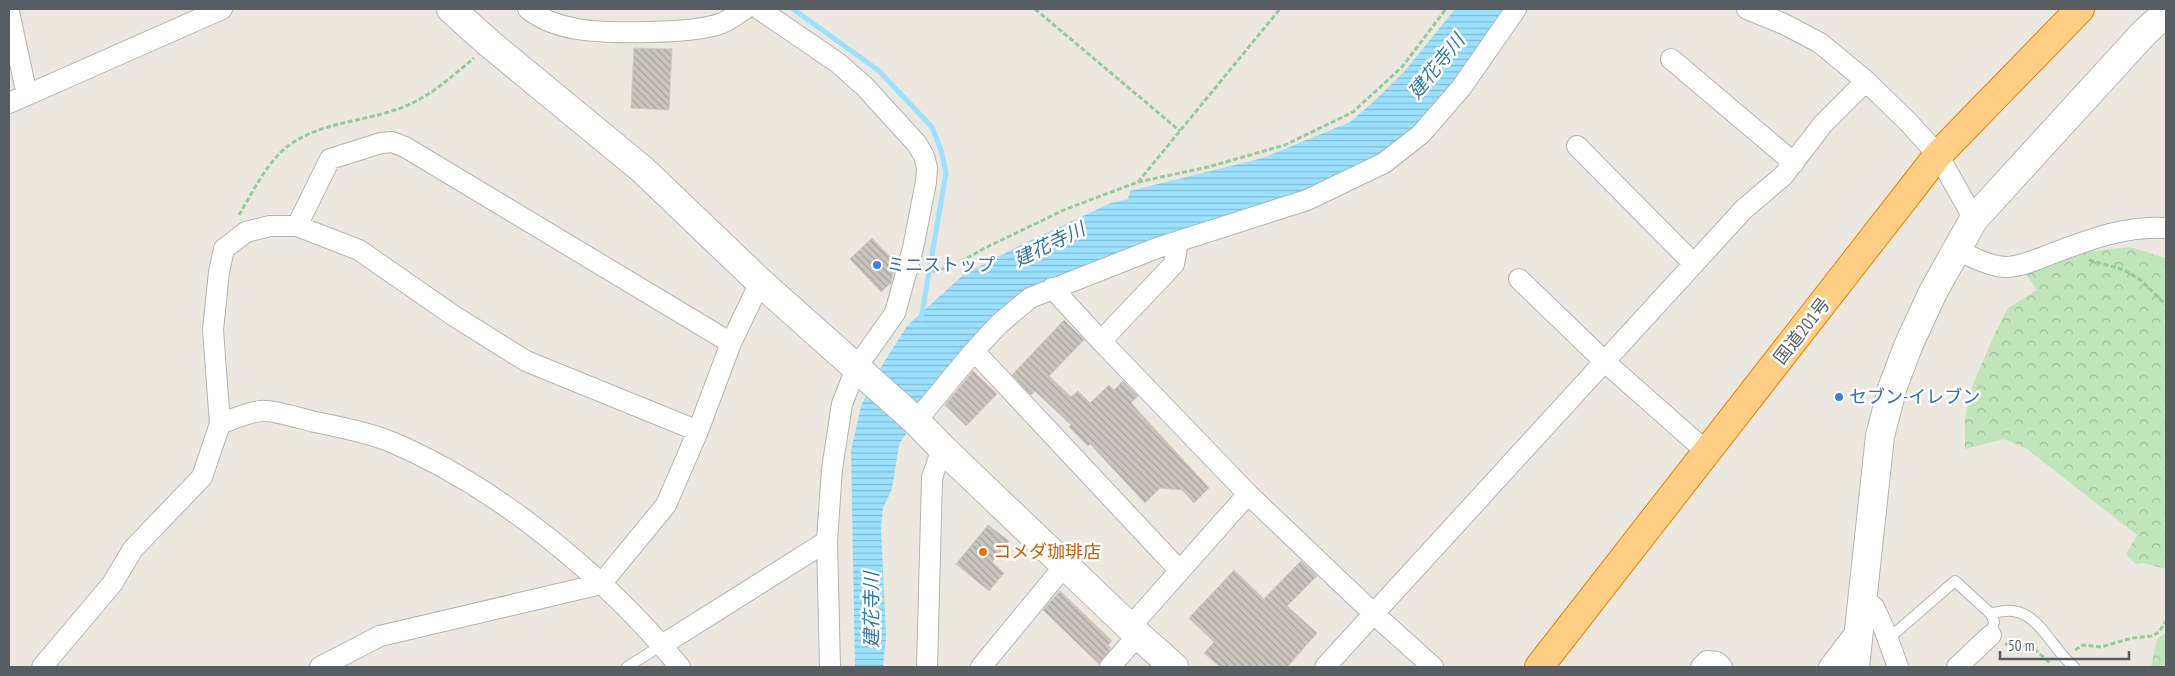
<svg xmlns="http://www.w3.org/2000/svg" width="2175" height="676" font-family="'PT Sans Narrow','Noto Sans JP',sans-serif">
<defs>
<pattern id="forest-crowns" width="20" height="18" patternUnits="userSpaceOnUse" patternTransform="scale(1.25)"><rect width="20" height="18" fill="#c0e5ba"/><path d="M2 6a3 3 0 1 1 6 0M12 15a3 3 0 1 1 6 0" fill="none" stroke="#9fbd9b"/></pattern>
<pattern id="water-rules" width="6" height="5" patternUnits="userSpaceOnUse" patternTransform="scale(1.25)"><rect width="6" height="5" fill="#9ce2ff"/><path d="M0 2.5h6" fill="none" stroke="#82bad2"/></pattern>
<pattern id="building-back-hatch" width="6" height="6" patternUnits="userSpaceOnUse" patternTransform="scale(1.25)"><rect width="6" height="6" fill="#c9c4be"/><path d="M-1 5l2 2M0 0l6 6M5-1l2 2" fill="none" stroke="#a6a29e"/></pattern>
</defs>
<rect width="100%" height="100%" fill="#ece7df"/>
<path fill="url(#forest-crowns)" d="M 2130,247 L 2166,258 L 2166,569 L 2143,563 L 2135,564 L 2126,554 L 2137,535 L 2027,449 L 2004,439 L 1965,449 L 1965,418 L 1973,384 L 1996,331 L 2008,308 L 2037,290 L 2024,271 L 2072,253 Z
M 2166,633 L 2166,667 L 2151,667 L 2157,639 Z"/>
<path fill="url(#water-rules)" d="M 1455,9 L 1508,9 L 1437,107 L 1401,141 L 1353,169 L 1302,194 L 1050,285 L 924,404 L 899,445 L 892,489 L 883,508 L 881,528 L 886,635 L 883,667 L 855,667 L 851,451 L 861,406 L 884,362 L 907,326 L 963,275 L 1021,245 L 1111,203 L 1128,199 L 1130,191 L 1263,158 L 1350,122 L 1372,103 L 1404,72 Z"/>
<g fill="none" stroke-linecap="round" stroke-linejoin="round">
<path stroke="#9ce2ff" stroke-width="5" d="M 793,9 L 878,70 L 932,127 L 941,150 L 946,173 L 921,319"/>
</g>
<path fill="url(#building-back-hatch)" stroke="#d1c8bd" d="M 634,48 L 672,49 L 669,110 L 631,108 Z
M 872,238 L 896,263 L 891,283 L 881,292 L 850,259 Z
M 1064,320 L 1084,340 L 1049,376 L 1071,397 L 1078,391 L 1090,403 L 1109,385 L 1114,390 L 1123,381 L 1138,396 L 1131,403 L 1209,488 L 1194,503 L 1182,490 L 1160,488 L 1145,503 L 1090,444 L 1088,446 L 1069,427 L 1071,425 L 1035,391 L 1031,395 L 1012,375 Z
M 973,371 L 997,394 L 966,426 L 945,405 Z
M 988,525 L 1009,541 L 992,562 L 1004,573 L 989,591 L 956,564 Z
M 1301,561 L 1317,576 L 1287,606 L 1317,633 L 1287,667 L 1220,667 L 1204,653 L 1214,642 L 1189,618 L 1234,570 L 1264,599 Z
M 1060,591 L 1112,641 L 1108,645 L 1111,648 L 1099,664 L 1043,610 Z"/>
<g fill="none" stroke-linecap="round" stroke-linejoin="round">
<g stroke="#b0b4b8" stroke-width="12">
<path id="lane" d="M 1991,614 C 2036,598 2046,644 2074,667
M 1888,639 L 1955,581 L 1991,614 L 1994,622 L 1991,635
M 627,667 L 662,645"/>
</g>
<g stroke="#b0b4b8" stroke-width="22">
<path id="street" d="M 528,9 C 542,20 559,26 577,29 C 606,34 696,34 722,23 C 730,20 738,13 745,9
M 759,9 L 838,63 L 865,87 L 917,144 L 924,156 L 927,168 L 926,182 L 913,248 L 895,313 L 856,368 L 842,404 L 832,469 L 827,541 L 830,667
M 1747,9 L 1784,24 L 1820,43 L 1866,81 L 1910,124 L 1938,155 L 1974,219
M 9,12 L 27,95
M 1671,59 L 1794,163
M 9,103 L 222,9
M 1577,146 L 1694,264
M 297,226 L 330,159 L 381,143 L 392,142 L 405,147 L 731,343
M 1178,242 L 1174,264 L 1101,341 L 1248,494 L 1374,614 L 1433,667
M 1956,249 C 1969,256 1991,267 2006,267 C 2020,267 2038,259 2051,254 C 2088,240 2126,225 2166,228
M 1519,279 L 1605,362 L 1708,453
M 1052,288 L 1101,341
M 974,351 L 1180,571
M 916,421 L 974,351 L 999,324 L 1030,298 L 1157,248 L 1307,200 L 1384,163 L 1421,134 L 1461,88 L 1516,9
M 220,424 C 233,419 247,413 260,411 C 270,409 303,419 315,422 C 340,427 365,432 389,441 C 497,486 606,577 680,667
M 1861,597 L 1874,607 L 1885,631 L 1898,667
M 1130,627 L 1248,494
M 662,645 L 827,541
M 42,667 L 112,584 L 133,549 L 202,477 L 220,424 L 213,330 L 219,272 L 224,249 L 246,232 L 270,226 L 297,226 L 359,250 L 454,316 L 526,361 L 698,431
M 320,667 L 380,636 L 601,584 L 666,505 L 698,431 L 731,343 L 760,282
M 927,667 L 932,478 L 942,448
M 981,667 L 1065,565
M 1110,667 L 1138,635
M 1325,667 L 1744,209 L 1783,176 L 1823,124 L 1866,81
M 1701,667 L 1707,661 L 1717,662 L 1722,667
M 1829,667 L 1858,629
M 1957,667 L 1991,635"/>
</g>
<g stroke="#b1b6bb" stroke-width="30">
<path id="secondary" d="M 451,9 L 490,44 L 643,170 L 760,282 L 916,421 L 942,448 L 1138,635 L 1174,667
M 1855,667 L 1880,436 L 1893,386 L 1909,344 L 1933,292 L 1974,219 L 2144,33 L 2166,13"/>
</g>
<g stroke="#eb7f00" stroke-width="30">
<path id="highway" d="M 1539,667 L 1938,155 L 2080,9"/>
</g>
<path stroke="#96cb9c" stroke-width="3" stroke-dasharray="5 2.5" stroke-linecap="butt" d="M 1035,9 L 1180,131
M 1138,182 L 1280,9
M 239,215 C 252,193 267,162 288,146 C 319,123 359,122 395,110 C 425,101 450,78 474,58
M 2089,260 L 2124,270 L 2142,281 L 2166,305
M 925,273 L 951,267 L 985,248 L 1066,209 L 1138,182 L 1208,167 L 1285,145 L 1353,112 L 1402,67 L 1446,9
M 2005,644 L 2033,648 L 2050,663
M 2075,650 L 2083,645 L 2101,647 L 2132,638 L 2152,636 L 2159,632 L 2166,621"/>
<use href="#lane" stroke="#fff" stroke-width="10"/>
<use href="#street" stroke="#fff" stroke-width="20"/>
<use href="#secondary" stroke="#fff" stroke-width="28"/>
<use href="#highway" stroke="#ffcd83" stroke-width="28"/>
</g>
<g fill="#3f7fe0" stroke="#fff" stroke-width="2">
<circle cx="877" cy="265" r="5"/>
<circle cx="1839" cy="397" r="5"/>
</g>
<circle fill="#e8710a" stroke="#fff" stroke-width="2" cx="983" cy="552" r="5"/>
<g text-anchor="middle" stroke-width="5" stroke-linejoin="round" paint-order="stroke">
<g font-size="18" fill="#366cbe" stroke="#fff" text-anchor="start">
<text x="887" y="271">ミニストップ</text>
<text x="1849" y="403">セブン-イレブン</text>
</g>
<g font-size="18" fill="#585d61" stroke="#fff">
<text transform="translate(1802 331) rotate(-52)" y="6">国道201号</text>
</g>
<g font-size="18" fill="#c56008" stroke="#fff" text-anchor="start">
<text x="993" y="558">コメダ珈琲店</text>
</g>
<g font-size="19" font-style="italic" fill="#3379a1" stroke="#fff">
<text transform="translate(1436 66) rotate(-51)" y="7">建花寺川</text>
<text transform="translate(1049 244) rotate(-26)" y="7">建花寺川</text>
<text transform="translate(871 610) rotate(-90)" y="7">建花寺川</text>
</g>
</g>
<rect width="2175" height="676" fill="none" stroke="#585d61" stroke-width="20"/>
<path d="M2000 651v8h129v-8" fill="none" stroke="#585d61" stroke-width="2.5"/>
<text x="2008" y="651" font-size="15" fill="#585d61" stroke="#ffffff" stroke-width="4" paint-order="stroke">50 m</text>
</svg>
